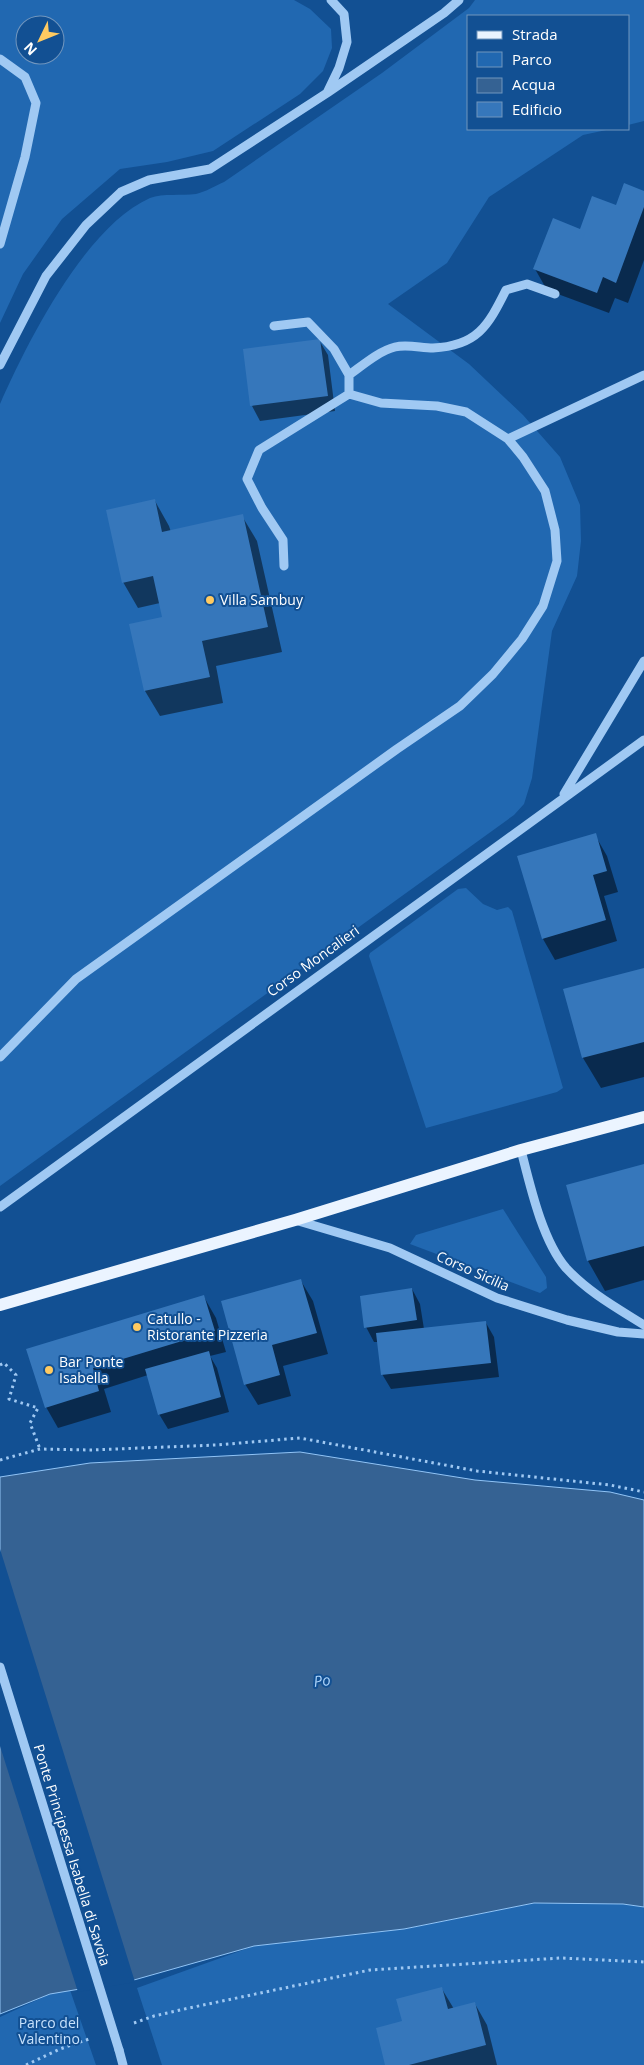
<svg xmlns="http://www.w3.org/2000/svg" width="644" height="2065" font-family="'Open Sans',sans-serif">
<rect width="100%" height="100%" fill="#125093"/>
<path fill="#2168b1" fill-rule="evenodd" d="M 0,0 L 294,0 L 310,9 L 331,29 L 332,48 L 323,71 L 300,94 L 213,151 L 167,162 L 120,169 L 62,219 L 23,274 L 0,323 ZM 25,25 L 55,25 L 55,55 L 25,55 Z
M 475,0 L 644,0 L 644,121 L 628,125 L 628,16 L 468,16 L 468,129 L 611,129 L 583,135 L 489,197 L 447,263 L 388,304 L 469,364 L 523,415 L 560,457 L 580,505 L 581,541 L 577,576 L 552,631 L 532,778 L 524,804 L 514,815 L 0,1186 L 0,404 C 28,341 85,227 150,198 C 163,193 182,196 196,194 C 205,192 215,186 224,182 L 382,73 L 469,8 Z
M 466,888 L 483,904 L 497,910 L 508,907 L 512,911 L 563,1088 L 557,1092 L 426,1128 L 369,956 L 370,953 L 458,889 Z
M 503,1209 L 546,1277 L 547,1288 L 540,1293 L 410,1244 L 416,1235 Z
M 534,1903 L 623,1904 L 644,1907 L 644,2065 L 162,2065 L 137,1988 L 254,1946 L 404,1929 Z
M 70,1990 L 96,2065 L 0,2065 L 0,2017 L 50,1994 Z"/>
<path fill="#356293" stroke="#91c4f6" d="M 300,1452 L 475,1480 L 610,1492 L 644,1500 L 644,1907 L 623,1904 L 534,1903 L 404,1929 L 254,1946 L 134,1980 L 50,1994 L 0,2014 L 0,1477 L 90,1463 Z"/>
<path fill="#125093" d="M 0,1549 L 135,1982 L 78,1992 L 0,1746 Z"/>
<path fill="#0007" d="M 644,192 L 644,260 L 628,303 L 615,298 L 609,313 L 547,290 L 535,269 L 580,230 Z
M 319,340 L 328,355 L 335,411 L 260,421 L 252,406 Z
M 155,501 L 169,526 L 171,532 L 242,516 L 257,541 L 282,652 L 216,666 L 223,703 L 160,716 L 145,691 L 131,625 L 163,618 L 160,603 L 138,608 L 123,582 Z
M 595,835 L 607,856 L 618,892 L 604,896 L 617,941 L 555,960 L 543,939 Z
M 644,969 L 644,1077 L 601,1088 L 583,1058 L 565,990 Z
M 644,1165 L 644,1280 L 605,1291 L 588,1261 Z
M 301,1281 L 313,1301 L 328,1354 L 283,1366 L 291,1396 L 258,1405 L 245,1384 Z
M 412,1289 L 420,1304 L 424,1329 L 486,1323 L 494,1337 L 499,1377 L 391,1389 L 382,1374 L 379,1342 L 374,1342 L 366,1327 Z
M 204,1297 L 216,1318 L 226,1352 L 210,1356 L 217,1368 L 229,1412 L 168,1429 L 159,1414 L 148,1375 L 104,1389 L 111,1412 L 58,1428 L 46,1407 L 28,1350 Z
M 442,1989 L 454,2009 L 475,2004 L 487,2025 L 497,2065 L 386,2065 L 403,2022 Z"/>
<path fill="#3677bb" d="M 624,183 L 644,191 L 644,207 L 616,283 L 603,277 L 597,293 L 533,269 L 553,218 L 580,229 L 592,196 L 616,205 Z
M 320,339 L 328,396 L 250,406 L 243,349 Z
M 155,499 L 162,532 L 243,514 L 268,627 L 202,641 L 210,677 L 144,691 L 129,624 L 162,617 L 153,576 L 122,583 L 106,510 Z
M 596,833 L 607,871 L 593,875 L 606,920 L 542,939 L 517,856 Z
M 644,968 L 644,1042 L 582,1058 L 563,989 Z
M 644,1164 L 644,1246 L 587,1261 L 566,1185 Z
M 301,1279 L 317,1333 L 272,1345 L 280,1375 L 244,1385 L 221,1301 Z
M 412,1288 L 417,1320 L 364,1328 L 360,1296 Z
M 204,1295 L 215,1331 L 93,1368 L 99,1391 L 45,1408 L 26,1349 Z
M 486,1321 L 491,1363 L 381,1375 L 376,1333 Z
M 209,1351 L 221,1397 L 158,1415 L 145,1369 Z
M 442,1987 L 448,2009 L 475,2002 L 486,2045 L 409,2065 L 385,2065 L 376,2028 L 402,2021 L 396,1999 Z"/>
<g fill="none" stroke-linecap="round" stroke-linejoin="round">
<path stroke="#a0c9f3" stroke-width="3" stroke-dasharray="2.5 4" stroke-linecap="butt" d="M 0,1365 L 4,1363 L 16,1375 L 9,1399 L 38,1408 L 30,1423 L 40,1449
M 0,1460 L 40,1449 L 90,1450 L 216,1445 L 300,1438 L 477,1471 L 610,1485 L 644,1492
M 134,2023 L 154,2016 L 189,2008 L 370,1970 L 561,1958 L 644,1962
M 26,2065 L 60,2049 L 92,2038"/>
<path stroke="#a0c9f3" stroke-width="9" d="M 0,59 L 25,77 L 36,103 L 25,157 L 0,244
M 327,93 L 444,13 L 459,0
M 274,326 L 308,322 L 334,349 L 349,375 L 349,394
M 0,365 L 46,276 L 86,225 L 121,192 L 149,180 L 210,169 L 327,93 L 339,68 L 347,42 L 344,14 L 331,0
M 349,375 C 363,365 379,351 395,347 C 407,344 421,348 433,348 C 477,346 488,326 506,290 L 527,284 L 555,294
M 508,439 L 644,375
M 564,794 L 644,661
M 0,1057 L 76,979 L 397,749 L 460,706 L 493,674 L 522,639 L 543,606 L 557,561 L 555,530 L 545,491 L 523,457 L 508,439 L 466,412 L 437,406 L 381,403 L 349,394 L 259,450 L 247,479 L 262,508 L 283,540 L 284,566
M 521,1150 C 530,1185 542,1240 566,1268 C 588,1292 617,1308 644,1325
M 0,1207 L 644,740
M 295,1220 L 390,1248 L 497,1298 L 567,1320 L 618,1332 L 644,1334
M 119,2050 L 123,2065"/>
<path stroke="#ebf4ff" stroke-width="12" d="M 0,1305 L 295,1220 L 521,1150 L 644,1117"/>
<path stroke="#a0c9f3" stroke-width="9" d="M 0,1667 L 119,2050"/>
</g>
<g fill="#ffca61" stroke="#125093" stroke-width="2">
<circle cx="210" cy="600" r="5"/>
<circle cx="137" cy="1327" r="5"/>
<circle cx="49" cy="1370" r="5"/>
</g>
<g text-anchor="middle" stroke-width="4" stroke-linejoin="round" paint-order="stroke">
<g font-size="14" fill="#fff" stroke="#125093" text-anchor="start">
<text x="220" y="605">Villa Sambuy</text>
<text x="147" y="1324">Catullo -<tspan x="147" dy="16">Ristorante Pizzeria</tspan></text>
<text x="59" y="1367">Bar Ponte<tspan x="59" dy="16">Isabella</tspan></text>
</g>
<g font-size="14" fill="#fff" stroke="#125093">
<text transform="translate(313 961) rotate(-36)" y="5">Corso Moncalieri</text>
<text transform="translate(473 1271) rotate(24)" y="5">Corso Sicilia</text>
<text transform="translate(72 1855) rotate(73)" y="5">Ponte Principessa Isabella di Savoia</text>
</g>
<g font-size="14" fill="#c7e2fd" stroke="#125093">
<text x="49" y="2028">Parco del<tspan x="49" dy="16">Valentino</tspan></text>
</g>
<g font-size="15" font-style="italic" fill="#acd3f9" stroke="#125093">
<text transform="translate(322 1681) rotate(-7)" y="5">Po</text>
</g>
</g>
<rect x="467" y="15" width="162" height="115" fill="#125093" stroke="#7196be"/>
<rect x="477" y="31" width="25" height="8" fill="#ebf4ff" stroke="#7196be"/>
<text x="512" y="40" font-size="15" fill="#ffffff">Strada</text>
<rect x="477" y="52" width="25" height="15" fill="#2168b1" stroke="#7196be"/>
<text x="512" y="65" font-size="15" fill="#ffffff">Parco</text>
<rect x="477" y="78" width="25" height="15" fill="#356293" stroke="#7196be"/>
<text x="512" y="90" font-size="15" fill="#ffffff">Acqua</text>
<rect x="477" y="102" width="25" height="15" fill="#3677bb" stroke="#7196be"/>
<text x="512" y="115" font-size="15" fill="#ffffff">Edificio</text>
<g transform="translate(40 40) rotate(227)"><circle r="24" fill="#125093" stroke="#7196be"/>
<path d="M0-4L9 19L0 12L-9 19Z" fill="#ffca61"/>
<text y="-8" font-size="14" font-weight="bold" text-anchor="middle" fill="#ffffff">N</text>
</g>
</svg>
